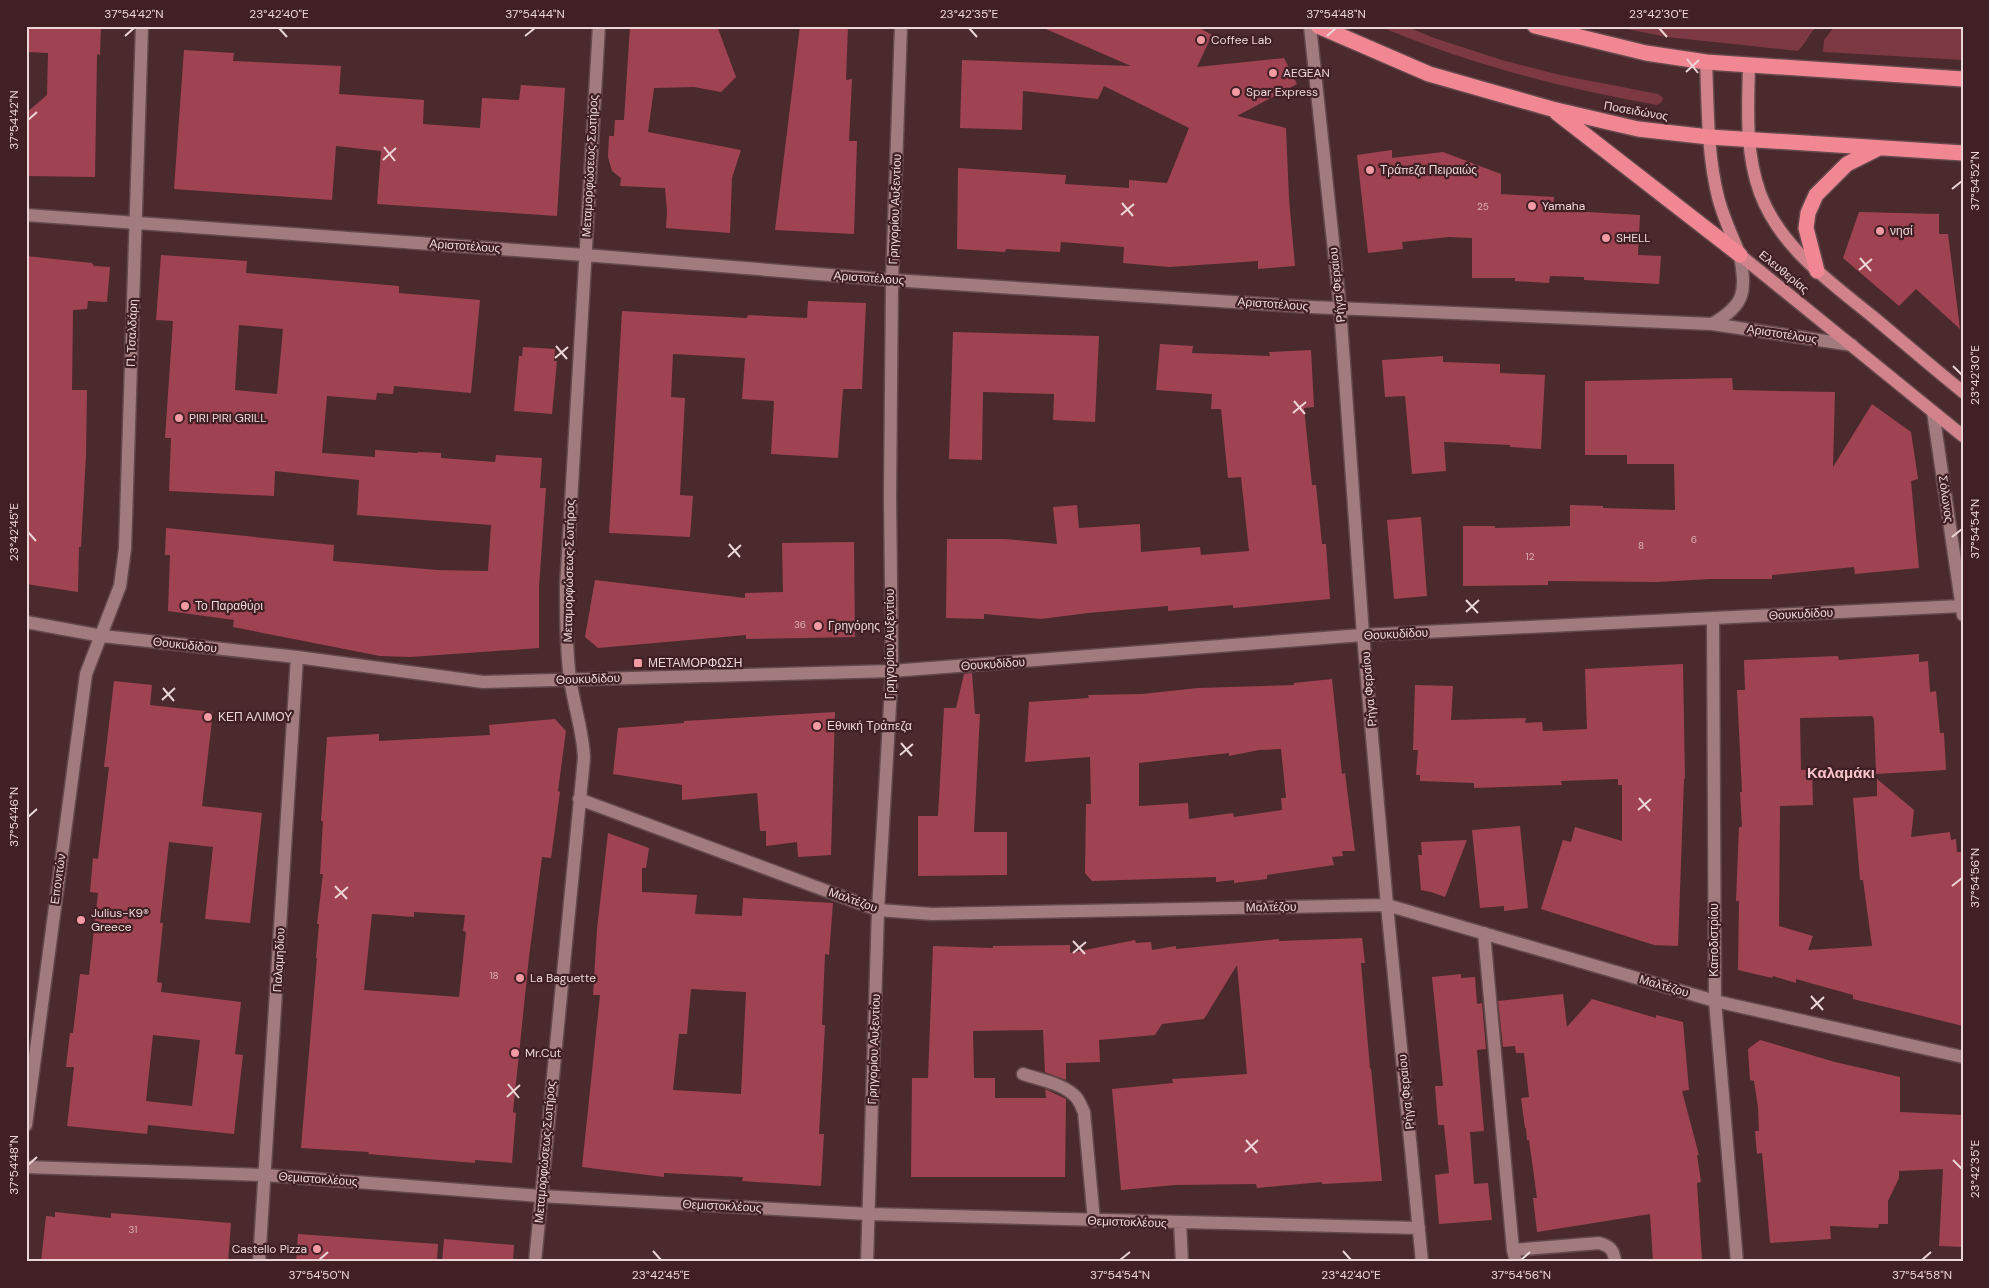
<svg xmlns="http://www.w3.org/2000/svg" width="1989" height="1288" font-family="'DM Sans',sans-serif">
<rect width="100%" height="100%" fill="#4b2a2e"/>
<path fill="#7c3943" d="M 1379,26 L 1405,26 L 1434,38 L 1502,60 L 1560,75 L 1658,94 L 1663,98 L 1662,102 L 1657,105 C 1562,88 1468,64 1379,26 Z
M 1612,26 L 1817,26 C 1809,34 1806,43 1798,51 L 1667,37 Z
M 1835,26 L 1963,26 L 1963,60 L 1823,52 L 1824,40 Z"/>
<path fill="#9f4352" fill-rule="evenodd" d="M 26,26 L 101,26 L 100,55 L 97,54 L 95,177 L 26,176 L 26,113 L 47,95 L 48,53 L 26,52 Z
M 630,26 L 717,26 L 736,77 L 721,92 L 694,87 L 654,88 L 648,132 L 741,150 L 732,178 L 730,233 L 666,228 L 667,211 L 665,188 L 620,186 L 621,178 L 612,171 L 608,157 L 609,136 L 614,136 L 615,120 L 624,120 Z
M 800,26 L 848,26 L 846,80 L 852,79 L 849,141 L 857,141 L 854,234 L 775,230 Z
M 1039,26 L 1196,26 L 1212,35 L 1197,67 L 1284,58 L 1297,84 L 1237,116 L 1286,128 L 1289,199 L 1295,266 L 1258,269 L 1258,261 L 1169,267 L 1123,263 L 1124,247 L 1061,242 L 1060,252 L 1006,249 L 1005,252 L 957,249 L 958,168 L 1066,175 L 1065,184 L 1129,188 L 1129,180 L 1167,183 L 1189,128 L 1104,86 L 1098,99 L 1023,91 L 1022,130 L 960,128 L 962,60 L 1131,66 Z
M 184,50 L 234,53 L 233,61 L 341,66 L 339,94 L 424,100 L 423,124 L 480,128 L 482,98 L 519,100 L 521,85 L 565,88 L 557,216 L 377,204 L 381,151 L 336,146 L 332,200 L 174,189 Z
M 1392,150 L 1392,158 L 1443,152 L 1501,174 L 1501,194 L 1554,197 L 1553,210 L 1640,215 L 1638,255 L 1661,256 L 1659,284 L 1584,280 L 1584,277 L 1550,276 L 1549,283 L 1515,281 L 1515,278 L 1472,278 L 1472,238 L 1449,237 L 1402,242 L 1403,249 L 1368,253 L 1357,155 Z
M 1859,212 L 1939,214 L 1939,234 L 1948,234 L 1960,329 L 1916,289 L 1899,306 L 1843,258 Z
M 161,255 L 247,261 L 246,273 L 399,286 L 399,293 L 480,300 L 471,393 L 394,386 L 393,394 L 377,393 L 376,400 L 327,396 L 322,453 L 375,457 L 375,450 L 417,453 L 418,452 L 441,453 L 441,458 L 495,462 L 496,455 L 542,458 L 540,488 L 546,488 L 539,587 L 539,648 L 410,657 L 380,656 L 233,627 L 234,620 L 168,611 L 170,555 L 165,555 L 166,528 L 334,545 L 333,561 L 437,570 L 488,571 L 491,525 L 357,515 L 359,480 L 275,471 L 274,496 L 169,491 L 171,438 L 165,438 L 173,321 L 156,320 ZM 239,325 L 283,329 L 277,394 L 235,390 Z
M 26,256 L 92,263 L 94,266 L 110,267 L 107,302 L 88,301 L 87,309 L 73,310 L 72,390 L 87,390 L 86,455 L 81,547 L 79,547 L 78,592 L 26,584 Z
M 808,301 L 866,303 L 862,389 L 843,389 L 838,458 L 771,454 L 774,401 L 742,399 L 745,358 L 673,354 L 671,397 L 685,398 L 680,495 L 693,496 L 690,537 L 609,533 L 622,311 L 747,318 L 748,315 L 807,318 Z
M 953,332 L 1099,336 L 1095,422 L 1053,420 L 1054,394 L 983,392 L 982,460 L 949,459 Z
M 1160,344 L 1193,346 L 1192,353 L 1270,356 L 1269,352 L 1311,350 L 1314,407 L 1304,408 L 1312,485 L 1316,485 L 1322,544 L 1326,544 L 1330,599 L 1233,608 L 1233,605 L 1168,611 L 1168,606 L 1088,613 L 1041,619 L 984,614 L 984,619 L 946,618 L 947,539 L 1005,539 L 1057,544 L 1053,507 L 1077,505 L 1079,528 L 1140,524 L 1141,552 L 1200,547 L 1201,555 L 1249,551 L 1241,477 L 1228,478 L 1221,409 L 1211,409 L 1212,394 L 1156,390 Z
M 523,347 L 555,349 L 554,361 L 557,361 L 552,414 L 514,411 L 519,356 L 522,356 Z
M 1443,356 L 1443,362 L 1500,364 L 1500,373 L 1545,375 L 1541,449 L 1510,447 L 1510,445 L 1444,442 L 1446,471 L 1412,474 L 1405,396 L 1385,397 L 1382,360 Z
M 1732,378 L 1733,390 L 1835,392 L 1833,467 L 1872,404 L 1911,432 L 1918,479 L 1911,481 L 1919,568 L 1855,574 L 1854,567 L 1772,575 L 1772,579 L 1711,579 L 1657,582 L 1548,581 L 1548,585 L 1463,586 L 1463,526 L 1495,526 L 1495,528 L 1570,526 L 1570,505 L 1603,506 L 1603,508 L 1675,510 L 1674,464 L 1627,464 L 1627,455 L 1585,455 L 1585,381 Z
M 1421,517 L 1427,596 L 1394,599 L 1387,520 Z
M 854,542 L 855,637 L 746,639 L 746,635 L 598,648 L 585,637 L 595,580 L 745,598 L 745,593 L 783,592 L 782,543 Z
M 1919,654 L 1919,662 L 1928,661 L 1930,692 L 1936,691 L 1940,733 L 1944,733 L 1946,770 L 1876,774 L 1874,719 L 1872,716 L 1800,718 L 1801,770 L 1812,769 L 1813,805 L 1780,806 L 1779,926 L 1813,936 L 1808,950 L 1872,946 L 1863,880 L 1860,880 L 1853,798 L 1877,796 L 1877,779 L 1914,810 L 1911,837 L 1950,832 L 1951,840 L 1956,839 L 1957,852 L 1963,852 L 1963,1026 L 1853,999 L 1853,995 L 1796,979 L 1796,983 L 1773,976 L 1772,978 L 1738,970 L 1739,901 L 1736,901 L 1739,827 L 1742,827 L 1740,792 L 1742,792 L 1737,690 L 1745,690 L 1744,660 L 1838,656 L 1839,660 Z
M 1683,664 L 1685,779 L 1684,779 L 1678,946 L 1654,945 L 1541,909 L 1563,840 L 1571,842 L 1575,827 L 1622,841 L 1622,785 L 1618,785 L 1618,779 L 1561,781 L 1562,785 L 1474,788 L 1474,783 L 1420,781 L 1420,775 L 1416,775 L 1418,750 L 1413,750 L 1415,685 L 1453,686 L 1451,720 L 1526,718 L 1525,723 L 1542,722 L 1543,731 L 1587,729 L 1585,669 Z
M 972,673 L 975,714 L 980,714 L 974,832 L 1007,832 L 1007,875 L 918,876 L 918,816 L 938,816 L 944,708 L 956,708 L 964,674 Z
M 1332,679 L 1342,774 L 1345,773 L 1355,851 L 1342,851 L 1343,856 L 1332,857 L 1334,865 L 1267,875 L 1267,879 L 1234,883 L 1234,880 L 1216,882 L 1216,877 L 1092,881 L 1085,873 L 1086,804 L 1091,804 L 1090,757 L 1025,762 L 1029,702 L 1089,698 L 1088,695 L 1142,694 L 1198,688 L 1294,685 L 1294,683 ZM 1281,749 L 1286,798 L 1281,798 L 1282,810 L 1234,817 L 1233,813 L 1189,819 L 1188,803 L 1139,806 L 1139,763 L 1229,753 L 1229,756 L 1259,750 Z
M 114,681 L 152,685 L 150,705 L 213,712 L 202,806 L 262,813 L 250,923 L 205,919 L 213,847 L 169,842 L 160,923 L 163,923 L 157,982 L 162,983 L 161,992 L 241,1002 L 235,1054 L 243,1055 L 234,1134 L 148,1125 L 147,1134 L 67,1126 L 74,1067 L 66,1067 L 70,1033 L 73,1033 L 80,974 L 89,975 L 98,893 L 90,892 L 93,858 L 98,859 L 109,767 L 104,767 ZM 153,1035 L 200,1040 L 192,1106 L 146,1101 Z
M 835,712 L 831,855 L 798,857 L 797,842 L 766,846 L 766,831 L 760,831 L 757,793 L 682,800 L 682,785 L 613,774 L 618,728 L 684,723 L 684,721 Z
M 555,719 L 566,731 L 558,791 L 560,792 L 551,858 L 542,857 L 529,957 L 513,1112 L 516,1113 L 512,1163 L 475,1160 L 475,1163 L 368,1154 L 369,1152 L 301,1148 L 317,958 L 316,958 L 319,924 L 317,924 L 323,874 L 320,874 L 323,821 L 321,821 L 327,737 L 379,734 L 379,741 L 490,735 L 489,725 ZM 414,912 L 465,915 L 463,931 L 466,932 L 459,997 L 364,990 L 372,914 L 414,917 Z
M 1520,826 L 1528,908 L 1504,911 L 1504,906 L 1480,908 L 1472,830 Z
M 608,833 L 649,848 L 646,868 L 642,868 L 642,892 L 697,895 L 695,914 L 742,916 L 743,898 L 833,903 L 829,955 L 825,954 L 822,1025 L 825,1025 L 819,1134 L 824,1134 L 821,1186 L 742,1181 L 743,1177 L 664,1173 L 664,1177 L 582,1167 L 600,995 L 593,995 L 597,929 ZM 691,989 L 746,992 L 741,1094 L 673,1090 L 679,1034 L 687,1034 Z
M 1467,840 L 1445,897 L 1431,892 L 1421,890 L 1418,855 L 1422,855 L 1421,842 Z
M 1362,938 L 1365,963 L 1361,963 L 1370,1069 L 1371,1068 L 1382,1181 L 1322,1184 L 1322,1182 L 1257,1188 L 1256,1184 L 1175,1185 L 1121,1190 L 1112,1089 L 1173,1083 L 1172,1079 L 1247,1074 L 1237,965 L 1204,1019 L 1162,1024 L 1155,1035 L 1099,1040 L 1100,1062 L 1066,1063 L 1066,1080 L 1045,1072 L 1043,1030 L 973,1031 L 974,1078 L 995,1078 L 995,1098 L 1046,1098 L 1045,1089 L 1066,1099 L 1065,1177 L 911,1177 L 912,1078 L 928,1078 L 933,946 L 993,948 L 993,946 L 1070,945 L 1070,953 L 1135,940 L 1136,943 L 1151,942 L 1152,950 L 1176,946 L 1176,949 L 1279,939 L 1279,941 Z
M 1461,974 L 1461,978 L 1475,977 L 1477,1004 L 1482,1003 L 1486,1049 L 1477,1050 L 1484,1131 L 1470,1132 L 1474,1184 L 1488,1183 L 1492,1220 L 1439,1224 L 1435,1175 L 1449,1173 L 1444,1125 L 1438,1125 L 1435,1086 L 1443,1086 L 1432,977 Z
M 1563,994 L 1567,1027 L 1592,999 L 1656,1018 L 1656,1015 L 1683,1022 L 1689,1090 L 1682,1091 L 1699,1155 L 1697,1155 L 1701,1182 L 1697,1183 L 1702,1260 L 1653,1262 L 1650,1214 L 1537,1232 L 1533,1198 L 1537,1198 L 1529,1140 L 1527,1140 L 1526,1128 L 1525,1128 L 1521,1098 L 1529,1097 L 1524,1053 L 1516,1053 L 1515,1046 L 1503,1047 L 1498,1001 Z
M 1760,1040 L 1835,1062 L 1900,1077 L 1900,1112 L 1963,1115 L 1963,1247 L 1939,1246 L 1943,1169 L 1899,1171 L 1899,1178 L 1888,1201 L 1888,1224 L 1879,1224 L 1878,1228 L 1830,1226 L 1831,1239 L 1770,1243 L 1762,1153 L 1757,1154 L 1755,1131 L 1759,1131 L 1758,1107 L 1754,1081 L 1750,1080 L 1748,1049 Z
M 55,1212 L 111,1218 L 111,1213 L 231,1223 L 228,1262 L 41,1262 L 46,1216 L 55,1217 Z
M 298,1234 L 438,1244 L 437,1262 L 296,1262 Z
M 444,1239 L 514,1245 L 513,1262 L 442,1262 Z"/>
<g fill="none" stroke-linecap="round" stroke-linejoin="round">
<g stroke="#64494c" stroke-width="15">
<path id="minor" d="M 1310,26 L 1340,307 L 1363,635 L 1387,905 L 1422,1262
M 26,215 L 585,255 L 892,280 L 1311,307 L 1712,324 L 1852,345
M 1712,324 C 1746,304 1746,292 1740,255
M 1933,412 L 1963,615
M 1713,618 L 1715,1001 L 1737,1262
M 26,622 L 102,636 L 297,657 L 483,682 L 892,671 L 1363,635 L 1961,606
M 579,799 L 878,910 L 932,914 L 1387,905 L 1715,1001 L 1963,1057
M 1484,933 L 1513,1250 L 1516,1262
M 1023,1074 C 1038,1079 1061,1083 1074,1095 C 1079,1099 1081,1106 1084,1112 L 1094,1221
M 26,1125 L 86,674 L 120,586 L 125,549 L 142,26
M 26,1167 L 265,1175 L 540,1196 L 868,1214 L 1419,1228
M 1180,1223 L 1182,1262
M 1513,1250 L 1599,1243 C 1610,1246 1614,1250 1615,1262
M 259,1262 L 297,657
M 535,1262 L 584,758 C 583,731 574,706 570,679 C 566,648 566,617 566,587 L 599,26
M 867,1262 L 878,910 L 892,671 L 890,496 L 892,280 L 901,26"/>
</g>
<g stroke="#64494c" stroke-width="15">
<path id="major" d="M 1706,62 C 1708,107 1707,153 1718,197 C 1723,217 1732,236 1740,255 L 1963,436
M 1749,65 C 1748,108 1745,152 1760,193 C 1780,247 1829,281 1872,316 C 1902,341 1932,367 1963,392"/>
</g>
<g stroke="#64494c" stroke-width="18">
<path id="highway" d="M 1318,26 L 1429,74 L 1552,109 L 1638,129 L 1709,137 L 1963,153
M 1535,26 L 1646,53 L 1706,62 L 1963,79
M 1557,113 L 1740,255
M 1817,271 L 1806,228 L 1808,213 L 1816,195 L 1847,164 L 1879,148"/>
</g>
<use href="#minor" stroke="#a27b7e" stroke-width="12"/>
<use href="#major" stroke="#d2828b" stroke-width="12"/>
<use href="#highway" stroke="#f28794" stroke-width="15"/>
</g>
<path fill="none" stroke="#ebd5d6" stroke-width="2" d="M 279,28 L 287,37M 969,28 L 977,37M 1659,28 L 1667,37M 125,36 L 134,28M 525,36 L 535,28M 1327,36 L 1336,28M 1687,59 L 1698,73M 1686,72 L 1699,60M 28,120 L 37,112M 384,147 L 395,161M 383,160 L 396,148M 1952,189 L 1962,181M 1122,203 L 1133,216M 1121,215 L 1134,204M 1860,258 L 1871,271M 1859,270 L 1872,259M 556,346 L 567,359M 555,358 L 568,347M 1953,366 L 1962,375M 1294,401 L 1305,414M 1293,413 L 1306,402M 28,532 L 36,541M 1952,537 L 1962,529M 729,544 L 740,557M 728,557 L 741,545M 1466,600 L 1478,613M 1466,612 L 1479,600M 163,688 L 174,701M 162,700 L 175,688M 901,743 L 912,756M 900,755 L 913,744M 1639,798 L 1650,811M 1638,810 L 1651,799M 28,817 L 37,809M 335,886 L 347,899M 1952,886 L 1962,878M 335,898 L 348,887M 1073,941 L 1085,954M 1073,953 L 1086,942M 1811,996 L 1823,1010M 1811,1009 L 1824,997M 508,1084 L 519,1098M 507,1097 L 520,1085M 1246,1140 L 1257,1153M 1245,1152 L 1258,1140M 1953,1160 L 1962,1169M 28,1165 L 37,1157M 653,1251 L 661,1260M 1343,1251 L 1351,1260M 319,1260 L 328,1252M 1120,1260 L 1130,1252M 1521,1260 L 1530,1252M 1922,1260 L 1931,1252"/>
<g fill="#f49aa4" stroke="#402024" stroke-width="2">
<circle cx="1201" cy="40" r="5"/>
<circle cx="1273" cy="73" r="5"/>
<circle cx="1236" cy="92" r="5"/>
<circle cx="1370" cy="170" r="5"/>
<circle cx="1532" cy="206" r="5"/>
<circle cx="1880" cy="231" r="5"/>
<circle cx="1606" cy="238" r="5"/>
<circle cx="179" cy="418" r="5"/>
<circle cx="185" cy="606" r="5"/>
<circle cx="818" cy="626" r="5"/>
<rect x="633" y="658" width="10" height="10" rx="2.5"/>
<circle cx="208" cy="717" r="5"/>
<circle cx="817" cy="726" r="5"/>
<circle cx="81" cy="920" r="5"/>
<circle cx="520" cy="978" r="5"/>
<circle cx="515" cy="1053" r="5"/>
<circle cx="317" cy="1249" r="5"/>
</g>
<g text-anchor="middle" stroke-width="4.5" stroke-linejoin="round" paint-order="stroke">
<g font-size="10" fill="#d8b0b5">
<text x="1483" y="210">25</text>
<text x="1694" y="543">6</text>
<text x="1641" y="549">8</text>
<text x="1530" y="560">12</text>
<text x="800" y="628">36</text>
<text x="494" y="979">18</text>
<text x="133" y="1233">31</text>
</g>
<g font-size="12" fill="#ebd5d6" stroke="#402024" text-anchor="start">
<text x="1211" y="44">Coffee Lab</text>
<text x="1283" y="77">AEGEAN</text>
<text x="1246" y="96">Spar Express</text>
<text x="1380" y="174">Τράπεζα Πειραιώς</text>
<text x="1542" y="210">Yamaha</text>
<text x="1890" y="235">νησί</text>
<text x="1616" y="242">SHELL</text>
<text x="189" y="422">PIRI PIRI GRILL</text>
<text x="195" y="610">Το Παραθύρι</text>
<text x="828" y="630">Γρηγόρης</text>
<text x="648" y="667">ΜΕΤΑΜΟΡΦΩΣΗ</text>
<text x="218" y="721">ΚΕΠ ΑΛΙΜΟΥ</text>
<text x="827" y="730">Εθνική Τράπεζα</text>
<text x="91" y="917">Julius-K9®<tspan x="91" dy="14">Greece</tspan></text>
<text x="530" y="982">La Baguette</text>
<text x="525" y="1057">Mr.Cut</text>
<text x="307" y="1253" text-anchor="end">Castello Pizza</text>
</g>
<g font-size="12" fill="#ebd5d6" stroke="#402024">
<text transform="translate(1636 111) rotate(10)" y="4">Ποσειδώνος</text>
<text transform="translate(590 166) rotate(-87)" y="4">Μεταμορφώσεως Σωτήρος</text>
<text transform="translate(895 209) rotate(-88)" y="4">Γρηγορίου Αυξεντίου</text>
<text transform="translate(465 246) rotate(4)" y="4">Αριστοτέλους</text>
<text transform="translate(1784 272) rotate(39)" y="4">Ελευθερίας</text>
<text transform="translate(869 278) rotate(4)" y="4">Αριστοτέλους</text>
<text transform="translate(1337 285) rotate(-96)" y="4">Ρήγα Φεραίου</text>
<text transform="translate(1273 304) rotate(4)" y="4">Αριστοτέλους</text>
<text transform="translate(132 333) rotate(-88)" y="4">Π. Τσαλδάρη</text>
<text transform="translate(1782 334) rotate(9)" y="4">Αριστοτέλους</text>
<text transform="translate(1946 499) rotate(82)" y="4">Σόλωνος</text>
<text transform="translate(569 571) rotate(-89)" y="4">Μεταμορφώσεως Σωτήρος</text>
<text transform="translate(1801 614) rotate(-3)" y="4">Θουκυδίδου</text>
<text transform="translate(1396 634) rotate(-3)" y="4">Θουκυδίδου</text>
<text transform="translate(890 644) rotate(-90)" y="4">Γρηγορίου Αυξεντίου</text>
<text transform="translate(185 645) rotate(6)" y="4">Θουκυδίδου</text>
<text transform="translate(993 664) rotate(-4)" y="4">Θουκυδίδου</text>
<text transform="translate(588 679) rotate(-2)" y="4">Θουκυδίδου</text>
<text transform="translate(1369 689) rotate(-95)" y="4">Ρήγα Φεραίου</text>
<text transform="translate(58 879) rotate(-82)" y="4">Επονιτών</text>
<text transform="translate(853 900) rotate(19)" y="4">Μαλτέζου</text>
<text transform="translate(1271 907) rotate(-1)" y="4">Μαλτέζου</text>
<text transform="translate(1714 940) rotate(-90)" y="4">Καποδιστρίου</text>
<text transform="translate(279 960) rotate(-87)" y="4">Παλαμηδίου</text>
<text transform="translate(1664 986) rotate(16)" y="4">Μαλτέζου</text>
<text transform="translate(874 1049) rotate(-88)" y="4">Γρηγορίου Αυξεντίου</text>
<text transform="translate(1406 1092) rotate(-96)" y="4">Ρήγα Φεραίου</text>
<text transform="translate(545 1152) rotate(-85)" y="4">Μεταμορφώσεως Σωτήρος</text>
<text transform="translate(318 1179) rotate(4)" y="4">Θεμιστοκλέους</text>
<text transform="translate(722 1206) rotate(3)" y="4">Θεμιστοκλέους</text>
<text transform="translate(1127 1222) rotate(2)" y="4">Θεμιστοκλέους</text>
</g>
<g font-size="15" font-weight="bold" fill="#fac5ca" stroke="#402024">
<text x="1841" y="778">Καλαμάκι</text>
</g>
</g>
<rect width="1989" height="1288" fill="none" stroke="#402024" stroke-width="55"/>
<rect x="28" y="28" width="1934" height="1232" fill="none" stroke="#ebd5d6" stroke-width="2"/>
<g font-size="12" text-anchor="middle" fill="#ebd5d6">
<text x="134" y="18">37°54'42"N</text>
<text x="279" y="18">23°42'40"E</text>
<text x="535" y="18">37°54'44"N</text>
<text x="969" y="18">23°42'35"E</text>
<text x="1336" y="18">37°54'48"N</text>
<text x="1659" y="18">23°42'30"E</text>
<text transform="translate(14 120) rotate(-90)" y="4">37°54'42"N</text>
<text transform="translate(1975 181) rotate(-90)" y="4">37°54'52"N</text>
<text transform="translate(1975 375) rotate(-90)" y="4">23°42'30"E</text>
<text transform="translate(1975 529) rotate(-90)" y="4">37°54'54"N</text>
<text transform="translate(14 532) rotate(-90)" y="4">23°42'45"E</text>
<text transform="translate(14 817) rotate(-90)" y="4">37°54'46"N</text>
<text transform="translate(1975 878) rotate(-90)" y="4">37°54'56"N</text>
<text transform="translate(14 1165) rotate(-90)" y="4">37°54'48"N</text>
<text transform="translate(1975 1169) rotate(-90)" y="4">23°42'35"E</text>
<text x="319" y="1279">37°54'50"N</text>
<text x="661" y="1279">23°42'45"E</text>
<text x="1120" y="1279">37°54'54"N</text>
<text x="1351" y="1279">23°42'40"E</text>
<text x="1521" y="1279">37°54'56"N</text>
<text x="1922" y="1279">37°54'58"N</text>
</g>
</svg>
